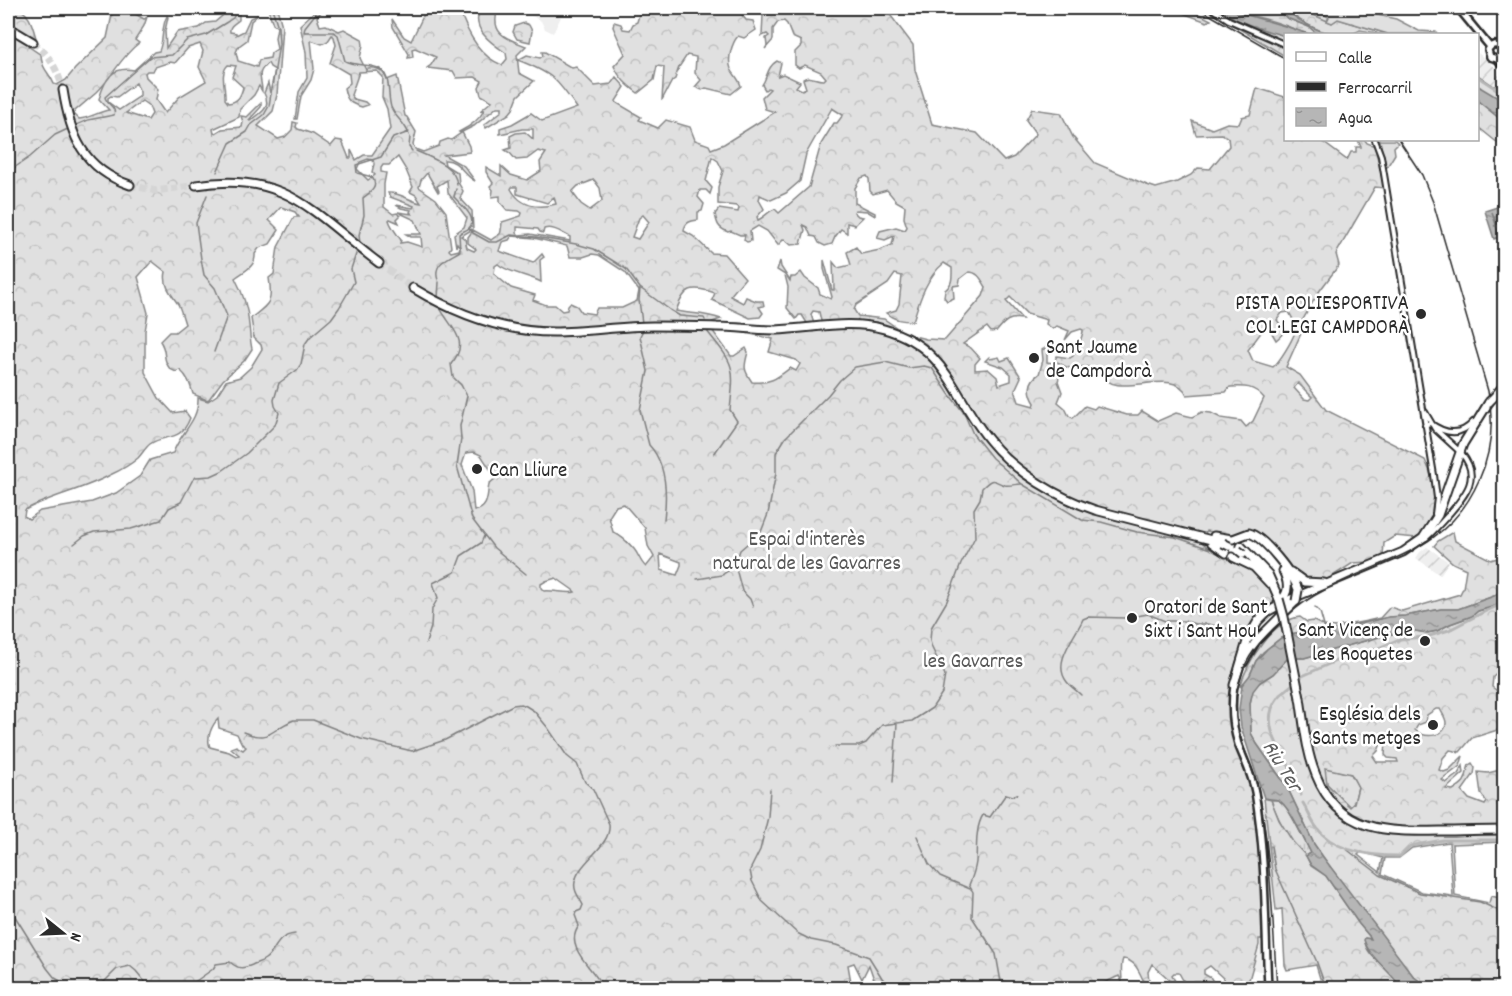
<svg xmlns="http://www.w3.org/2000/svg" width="1512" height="996" font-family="Dekko,sans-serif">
<defs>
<pattern id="industrial-furrows" width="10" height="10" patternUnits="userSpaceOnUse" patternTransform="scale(1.5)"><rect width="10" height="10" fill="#efefef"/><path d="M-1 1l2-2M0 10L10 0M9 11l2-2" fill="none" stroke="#cdcdcd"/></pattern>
<pattern id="grass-tufts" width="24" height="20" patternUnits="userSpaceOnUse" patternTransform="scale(1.5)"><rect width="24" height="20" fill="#e0e0e0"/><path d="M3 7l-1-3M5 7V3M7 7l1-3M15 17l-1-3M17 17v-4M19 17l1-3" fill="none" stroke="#c0c0c0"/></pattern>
<pattern id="forest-crowns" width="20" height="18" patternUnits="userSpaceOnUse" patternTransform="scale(1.5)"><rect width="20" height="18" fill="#e0e0e0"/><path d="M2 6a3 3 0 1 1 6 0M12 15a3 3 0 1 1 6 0" fill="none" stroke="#c0c0c0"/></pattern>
<pattern id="wetland-marsh" width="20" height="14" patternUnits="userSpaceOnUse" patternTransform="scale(1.5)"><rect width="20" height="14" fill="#e0e0e0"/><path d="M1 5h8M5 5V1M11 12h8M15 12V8" fill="none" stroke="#c0c0c0"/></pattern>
<pattern id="water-ripples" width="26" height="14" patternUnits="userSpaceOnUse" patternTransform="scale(1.5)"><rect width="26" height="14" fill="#b6b6b6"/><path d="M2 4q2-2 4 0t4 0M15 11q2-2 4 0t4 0" fill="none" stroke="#949494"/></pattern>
</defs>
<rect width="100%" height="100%" fill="#fff"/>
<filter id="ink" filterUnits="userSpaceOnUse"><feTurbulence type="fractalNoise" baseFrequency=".0167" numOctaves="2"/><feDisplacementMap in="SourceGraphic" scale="12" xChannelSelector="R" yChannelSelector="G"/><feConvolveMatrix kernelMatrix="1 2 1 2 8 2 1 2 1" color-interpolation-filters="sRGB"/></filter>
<g filter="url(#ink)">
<path fill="#efefef" d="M 522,8 L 543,8 L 561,17 L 553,33 L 545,29 L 541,21 L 525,12 Z
M 1261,944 L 1263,946 L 1264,971 L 1259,971 L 1252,969 Z"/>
<path fill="url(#industrial-furrows)" d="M 1478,53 L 1502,73 L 1504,85 L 1494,86 L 1478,75 Z
M 1427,547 L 1449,562 L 1440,575 L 1416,558 L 1420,552 Z"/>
<path fill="url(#grass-tufts)" stroke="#868686" stroke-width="1.5" d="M 1297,8 L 1312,8 L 1329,17 L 1327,21 Z
M 1324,767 L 1351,774 L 1358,787 L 1354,803 L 1350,807 L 1327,784 Z
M 1271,800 L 1278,800 L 1286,805 L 1311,853 L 1306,856 C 1289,843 1278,819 1271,800 Z"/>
<path fill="url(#forest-crowns)" stroke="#868686" stroke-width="1.5" fill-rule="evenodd" d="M 17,8 C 32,13 33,31 38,44 L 36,46 L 30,43 L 28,46 L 41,55 C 42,70 49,72 54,84 L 57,85 L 66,80 L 75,69 L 107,38 L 113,10 L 134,13 L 144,19 L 147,17 L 144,26 L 135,40 L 139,43 C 121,56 112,78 96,93 C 89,99 82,105 75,111 L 74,114 L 79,119 C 90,118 98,112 109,110 L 99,99 C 105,79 112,66 134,70 L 154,52 L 159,51 C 164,40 161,27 167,16 L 168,17 L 165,31 L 166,48 L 177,32 L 199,28 L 206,23 L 215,22 L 222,16 L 225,8 L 227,8 L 227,11 L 231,8 L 241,8 L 239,10 L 239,20 C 234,24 229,26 230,32 L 236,33 L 236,35 L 244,31 L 250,18 L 258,15 L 251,21 L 247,40 L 239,46 L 236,52 L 238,61 L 257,67 L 259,60 L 270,58 L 271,53 L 277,49 L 275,38 L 277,27 L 273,24 L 268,9 L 270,8 L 277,8 L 282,26 L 277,95 L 273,111 L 258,126 L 278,139 L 285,137 L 292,130 L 293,122 L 297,123 L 296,127 L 298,129 L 313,134 L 331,146 L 336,140 L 342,141 L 349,158 L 351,158 L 351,150 L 356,160 L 364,155 L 372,155 L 390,129 L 387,109 L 382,97 L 383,77 L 377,71 L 359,72 L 351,95 L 354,99 L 365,102 L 368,105 L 362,107 C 350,104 346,100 344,88 L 350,83 L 349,74 L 330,63 L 336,45 L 334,37 L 332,35 L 328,41 L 322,44 L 311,40 L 314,69 L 311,80 L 301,96 L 297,119 L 295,119 L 299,92 L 307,78 L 306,52 L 300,25 L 315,11 L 315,8 L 324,8 L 317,17 L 320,26 L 326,25 L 339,31 L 344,29 L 362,39 L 363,45 L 360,58 L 366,70 L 368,68 C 378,67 383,70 387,80 L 397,76 L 405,116 L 407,117 L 416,132 L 413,145 L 415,149 L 423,152 L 439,146 L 440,142 L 448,139 L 451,140 L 461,133 L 459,132 C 469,127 480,119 484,110 L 480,111 L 492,101 L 481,95 L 479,87 L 482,81 L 475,77 L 457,78 L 453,71 L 427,68 L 431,65 L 436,57 L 415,48 L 412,49 L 413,57 L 408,58 L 409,54 L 393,27 L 392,19 L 404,37 L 411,41 L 427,8 L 459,8 C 466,30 478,56 502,65 L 507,59 L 506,53 C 491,43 469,28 481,8 L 498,8 C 490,33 504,38 526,46 L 517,55 L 519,73 L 534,81 L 518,96 L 513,109 L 509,114 L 486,128 L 484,125 L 502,111 L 502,107 L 497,107 L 474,126 L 462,132 L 469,146 L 470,152 L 444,155 L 464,166 L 475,181 C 463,175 459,159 444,160 L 445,165 L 458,173 L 459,184 L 463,191 L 460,198 L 472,211 L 473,229 L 461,236 L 465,239 L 467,248 L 474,251 L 476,249 L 468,243 L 468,237 L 473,230 L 491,240 C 502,231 500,239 502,222 L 521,216 L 522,213 L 519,211 L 507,210 L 500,202 L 500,196 L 492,197 L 493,190 L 490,186 L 493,183 L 486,172 L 486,167 L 501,176 L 501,166 L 511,175 L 527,180 L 541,171 L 540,162 L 546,153 L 538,151 L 527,159 L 516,160 L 510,153 L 505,150 L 511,148 L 510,136 L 516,133 L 525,132 L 533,139 L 533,129 L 522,129 L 500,134 L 500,128 L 512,124 L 531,113 L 542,121 L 577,108 C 556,78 553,74 518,60 L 527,55 L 540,58 L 543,56 L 542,52 L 545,52 L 572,68 L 576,67 L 595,86 L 611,84 L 616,77 L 625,87 L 616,101 L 617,103 L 641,117 L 639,120 L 658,128 L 666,120 L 690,127 L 695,140 L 709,145 L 711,149 L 724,144 L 775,112 L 765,109 L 762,97 L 770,89 L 768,88 L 765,90 L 762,85 C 768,76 767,67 777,61 L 781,63 L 778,76 L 783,74 L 800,82 L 796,87 L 802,90 L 806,88 L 803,79 C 810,74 816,81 824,80 L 826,78 L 821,72 L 805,65 L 799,68 L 795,65 L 795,52 L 801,46 L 801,41 L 792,37 L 787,24 L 784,21 L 778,22 L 773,29 L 773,40 L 765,49 L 767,46 L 766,38 L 769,36 L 767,34 L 762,36 L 763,15 L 760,8 L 853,8 L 857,10 L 858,8 L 885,8 L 913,45 L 915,70 L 932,124 L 977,133 L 1004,161 L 1014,157 L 1036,134 L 1026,120 L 1032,109 L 1061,113 L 1073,137 L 1095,163 L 1147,185 L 1156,188 L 1177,182 L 1191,175 L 1198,168 L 1210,169 L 1229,146 L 1228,138 L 1222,134 L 1196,135 L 1192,121 L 1212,129 L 1227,123 L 1239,124 L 1242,117 L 1250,115 L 1257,88 L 1285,97 L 1286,140 L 1320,140 L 1347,160 L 1351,152 L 1356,152 L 1356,147 L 1361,147 L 1358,140 L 1365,140 L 1367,143 L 1375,146 L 1384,188 L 1375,187 L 1336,254 L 1339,265 L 1318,293 L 1301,323 L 1303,329 L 1286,367 L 1300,375 L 1326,410 L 1425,460 C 1433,477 1439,498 1432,517 C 1429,525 1422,532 1417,538 L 1395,536 L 1384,543 L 1383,556 L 1370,562 L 1353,563 L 1325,581 L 1316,582 L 1301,578 L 1256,532 L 1247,529 C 1228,539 1226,534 1206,531 L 1203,543 C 1213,554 1227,556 1240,561 C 1256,567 1272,586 1276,602 C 1236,634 1222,689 1234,738 C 1239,757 1249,774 1252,794 C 1261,837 1268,895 1262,939 L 1259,939 L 1259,945 L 1249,980 L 1224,987 L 1223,978 L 1210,966 L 1204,970 L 1204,974 L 1211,978 L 1213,982 L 1211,986 L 1207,981 L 1205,981 L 1205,984 L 1200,981 L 1194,981 L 1201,988 L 1192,988 L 1190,984 L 1184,982 L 1179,973 L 1174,973 L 1172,975 L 1175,981 L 1172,982 L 1152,964 L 1148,972 L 1150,988 L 1145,988 L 1145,984 C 1140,974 1136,960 1123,959 C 1120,966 1122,974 1122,982 L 1119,976 L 1093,988 L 1075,988 L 1073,982 C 1067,984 1060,988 1054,988 C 1039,990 1033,978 1015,988 L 1004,981 L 1002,984 L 1006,988 L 877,988 L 869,965 L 862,979 L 854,963 L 848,965 L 852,988 L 8,988 L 8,9 ZM 200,44 L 203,51 L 199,67 L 206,81 L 179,97 L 165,113 L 156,100 L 158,89 L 146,77 L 145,73 L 147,71 L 153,71 L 155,67 L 170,62 L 175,63 L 188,48 ZM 268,63 L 270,67 L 275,70 L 270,93 L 268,83 L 264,93 C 272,108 261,113 250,121 L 249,120 L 261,107 L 261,103 L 247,117 L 241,116 L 243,122 L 242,127 L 222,129 L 214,134 L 213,129 L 239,117 L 240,109 L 254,95 L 259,86 L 262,91 C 262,78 255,74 268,63 ZM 228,65 L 236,66 L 232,77 L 243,87 C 241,96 238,102 228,103 L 225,99 C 226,87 219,74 228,65 ZM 136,83 L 140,92 L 140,96 L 119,110 L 108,102 L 108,98 L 111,96 L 117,97 ZM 142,101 L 149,106 L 152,114 L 148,120 L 126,113 ZM 832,108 L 843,115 L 837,123 L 834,123 L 821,144 L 809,187 L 779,213 L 775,209 C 768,211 765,217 758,220 L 757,217 L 764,209 L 759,200 L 760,195 L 771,200 L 786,193 L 800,181 L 806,154 ZM 398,157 L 406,170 L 413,187 L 410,192 L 416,195 L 421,203 C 409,201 400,192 388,193 L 390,197 L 414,206 L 413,208 L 396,205 L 401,208 L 411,210 L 410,212 L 412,214 L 398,212 L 415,220 L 421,234 L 406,234 L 411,237 L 421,237 L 422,247 L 407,242 L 400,243 L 401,240 C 397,234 391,227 389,220 L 390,219 L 399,223 L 397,219 L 400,216 L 397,213 L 393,214 L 384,207 L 384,184 L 386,173 L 381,172 L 381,168 L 383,165 L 389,165 ZM 712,157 L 718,161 L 723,171 L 718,187 L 718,204 L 737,206 L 739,208 L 738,212 L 719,209 L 715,214 C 717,224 718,228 728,232 L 731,231 L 740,235 L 745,235 L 744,240 L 747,242 L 751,241 L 750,231 L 758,226 L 767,231 L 778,245 L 784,239 L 791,245 L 801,244 L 805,230 L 803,225 L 807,227 L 811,236 L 816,237 L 819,243 L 825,246 L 832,244 L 835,237 L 841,229 L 847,233 L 847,223 L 855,225 L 863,217 L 858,216 L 854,212 L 855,210 L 867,211 L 875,216 L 875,213 L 855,203 L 855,188 L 861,178 L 867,176 L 869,179 L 870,191 L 873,194 L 887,190 L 896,201 L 905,206 L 904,218 L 907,227 L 905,230 L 896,227 L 880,231 L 877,238 L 885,240 L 894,236 L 892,245 L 880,250 L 861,254 L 856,247 L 847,252 L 851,265 L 838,268 L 833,262 L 834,290 L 832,290 L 824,260 L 824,269 L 832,297 L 831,299 L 820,294 L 818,288 L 805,278 L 801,272 L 795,277 L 791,277 L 790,281 L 781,267 L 780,261 L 777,270 L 785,275 L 788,287 L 787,308 L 796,319 L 799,315 L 802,315 L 807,323 L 814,324 L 811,314 L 813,311 L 819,312 L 821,321 L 820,330 L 783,334 L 741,332 L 773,339 L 769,352 L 796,360 L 800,364 L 796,371 L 790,368 C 777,378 770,384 752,382 C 743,369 744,367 748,352 L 746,348 L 734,356 L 731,356 L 712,330 L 712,322 L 721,319 C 705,313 691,314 676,311 C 685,286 691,286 715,293 L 712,300 L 750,318 L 760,317 L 763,313 L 759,307 L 764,306 L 763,301 L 756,301 L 746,297 L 743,303 L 730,296 L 745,278 L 724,254 L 711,253 L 693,236 L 684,231 C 685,222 690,221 698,220 L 698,212 L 702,211 L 704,204 L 698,197 L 700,190 L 706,190 L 710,194 L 712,188 L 706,181 ZM 368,159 L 373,160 L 374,164 L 372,172 L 375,175 L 368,180 L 357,169 L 360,162 ZM 427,173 L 438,192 L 439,191 L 437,186 L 447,180 L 448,193 L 467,218 L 464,227 L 454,234 L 456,247 L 457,243 L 460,247 L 459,250 L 451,252 L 449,250 L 451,247 L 446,212 L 436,199 L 419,187 L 421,180 ZM 594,180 L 600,188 L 602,201 L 590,210 L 581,204 L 572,192 L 578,186 ZM 512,187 L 517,187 L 517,194 L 547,203 L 554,197 L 556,204 C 537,209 521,207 511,189 ZM 281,207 L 295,212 L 299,217 L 294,217 L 278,247 L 274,274 L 269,278 C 273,303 270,303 251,318 L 254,338 L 261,345 L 262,349 L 251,367 L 240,377 L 226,381 L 217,395 L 208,401 L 198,398 C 199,421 180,433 173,453 L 150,460 L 140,476 L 116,493 L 92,502 L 40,511 L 29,519 L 24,516 L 25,510 C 52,495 83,490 110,475 C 119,471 130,465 138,458 C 142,454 145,448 150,444 C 165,433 180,444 190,418 L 185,411 L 173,413 L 159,398 L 145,372 L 145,331 L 148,313 L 138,277 L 152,261 L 166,272 C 163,285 171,294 178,304 C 181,310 183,318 185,324 L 175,332 L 169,332 L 160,341 C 168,353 161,358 170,369 L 176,372 L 180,370 C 188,377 190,384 193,394 L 207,400 L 209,399 L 223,380 L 244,361 L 252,349 C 250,340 250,333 249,325 C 248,309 242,291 235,278 C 244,271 256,267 255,254 L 259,248 L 270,244 L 279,230 L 269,220 ZM 643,215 L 649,222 L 638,239 L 632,237 L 639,218 ZM 517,227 L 538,229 L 540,232 L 543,233 L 544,229 C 553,226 562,233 570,237 L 570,241 L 530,234 L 519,235 L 517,233 ZM 512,236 L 534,238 L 567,246 L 570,257 L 583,257 L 592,254 L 599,255 L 625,272 L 639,291 L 637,301 L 622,308 L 597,308 L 594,314 L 581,312 L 577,306 L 570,303 L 568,305 L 567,310 L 562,311 L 555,305 L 546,305 L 533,300 L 535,295 L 511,288 L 494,274 L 495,266 L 498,264 C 508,273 528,275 541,282 L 540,260 L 544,257 L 542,254 L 533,263 L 499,251 L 502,242 L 509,240 ZM 944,263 L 952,268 C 952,277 953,284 945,290 L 944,297 L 947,301 L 954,298 L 953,286 L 959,285 L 960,279 L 969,272 C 978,272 981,279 986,287 L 983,296 L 945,340 L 926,339 L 906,334 L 884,319 L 858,316 L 854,310 L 856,305 L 888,284 L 895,274 L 902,276 L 899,304 L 896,310 L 886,313 C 894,320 902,321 913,321 C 920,299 926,278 944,263 ZM 1010,297 L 1027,314 L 1047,320 L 1046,324 L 1053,329 L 1057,326 L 1069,331 L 1065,340 L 1072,332 L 1081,329 L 1083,330 C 1083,339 1076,347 1073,356 L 1070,358 L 1057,356 L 1053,363 L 1047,362 L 1047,347 L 1042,350 L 1043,360 L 1039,374 C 1028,381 1028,392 1035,403 L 1034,406 L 1019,402 L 1015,390 L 1021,377 L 1009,358 L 1001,361 L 999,357 L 990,359 L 989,357 L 985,361 L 1003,367 L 1011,374 L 1011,381 L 999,385 L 997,377 L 988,369 L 975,370 L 975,364 L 980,358 L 971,348 L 963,344 L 987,327 L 991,332 L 997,331 C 1005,321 1009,317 1022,319 L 1006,301 ZM 1289,312 C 1292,318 1297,324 1295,332 C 1292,341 1280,361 1273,367 L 1253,361 L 1248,350 L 1265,327 L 1269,328 L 1276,340 L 1283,334 L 1283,328 L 1277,320 L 1282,313 ZM 1057,362 C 1062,364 1064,367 1070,368 C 1077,369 1082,365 1089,367 L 1089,371 L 1101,373 C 1113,403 1175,364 1187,395 L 1226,392 L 1230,387 C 1245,386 1254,386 1264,398 L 1253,421 L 1246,427 L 1241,421 L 1221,418 L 1211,413 L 1202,412 L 1192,417 L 1176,413 L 1158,421 L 1142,411 L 1138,415 L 1127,415 L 1097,406 L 1094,409 L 1085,406 L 1073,418 L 1069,416 L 1065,408 L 1058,402 L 1062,392 L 1058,381 L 1060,375 L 1055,365 ZM 1298,383 L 1312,397 L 1309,400 L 1304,399 L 1294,388 ZM 474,452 L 481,455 L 496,478 L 489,484 C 487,495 489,509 474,511 L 472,491 L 462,465 L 466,453 ZM 624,504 L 645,528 L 648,546 L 654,557 L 646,567 C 640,562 639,555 634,549 C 628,542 621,536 613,532 L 609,517 L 616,506 ZM 660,554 L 681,562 L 681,565 L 677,575 L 661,570 ZM 556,578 L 573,590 L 575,592 C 568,594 554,590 544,591 L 541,588 L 541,584 L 546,581 ZM 218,719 L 219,728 L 237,734 L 242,744 L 246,747 L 243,750 L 236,746 L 231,748 L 239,755 L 236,756 L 229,752 L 210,747 C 206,738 212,725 218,719 Z
M 641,8 L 743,8 L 742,15 L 746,20 L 753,21 L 756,30 L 744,38 L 738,36 C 732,43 727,59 731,69 C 734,75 739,79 741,86 L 731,94 L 706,88 L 702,90 L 695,87 L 701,80 L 695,73 L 696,57 L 687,55 L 679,67 L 675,79 L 672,81 L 662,100 L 664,67 L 657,66 L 654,80 L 638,93 C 627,85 619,78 614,66 L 625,54 L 613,27 L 614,22 L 621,24 L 623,29 L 630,30 L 633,24 L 637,22 Z
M 1169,8 L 1187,8 L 1211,20 L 1207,22 Z
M 1204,8 L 1220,8 L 1243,21 L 1285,36 L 1285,56 Z
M 1284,8 L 1297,8 L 1332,23 L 1338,19 L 1388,34 L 1375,34 L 1376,33 L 1360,30 C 1340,44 1300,25 1284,8 Z
M 524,23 L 529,25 L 532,31 L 530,42 L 517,39 L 513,32 L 515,26 Z
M 1478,75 L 1494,86 L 1504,85 L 1504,104 L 1478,86 Z
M 1478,101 L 1504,122 L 1504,148 L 1478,127 Z
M 1453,532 L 1455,541 L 1491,560 L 1497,558 L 1504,549 L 1504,588 L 1494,596 L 1458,609 L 1441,609 L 1405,616 L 1389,617 L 1329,631 L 1295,633 L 1281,638 L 1263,652 L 1256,661 L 1249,677 L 1240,687 C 1247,662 1272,620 1300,617 L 1307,622 L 1314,621 L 1324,626 L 1336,627 L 1367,621 L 1380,618 L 1390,607 L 1402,611 L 1460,594 L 1463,588 L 1466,569 L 1453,563 L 1434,546 L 1438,541 Z
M 1504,600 L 1504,670 L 1500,671 L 1493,677 L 1492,687 L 1500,693 L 1504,691 L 1504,728 L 1472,738 L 1460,752 L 1450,750 L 1443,758 L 1439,770 L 1444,772 L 1449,770 L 1463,756 L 1460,766 L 1442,780 L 1446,783 L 1458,774 L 1463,766 L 1464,773 L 1446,789 L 1453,790 C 1469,780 1464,780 1469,765 L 1472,763 L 1475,768 L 1474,774 L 1462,791 L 1469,799 L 1485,805 L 1487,802 L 1481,794 L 1478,772 L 1488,773 L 1504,769 L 1504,842 L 1452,844 L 1455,896 L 1489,903 L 1491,896 L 1504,899 L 1504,988 L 1429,988 L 1414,977 L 1354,901 L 1314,844 L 1287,787 L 1257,744 L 1251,733 L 1250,704 L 1253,689 L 1258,684 L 1273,674 L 1288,658 L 1304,658 L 1379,637 L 1410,630 L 1427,633 L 1437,631 L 1450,624 L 1472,616 L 1478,611 L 1495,606 ZM 1436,709 L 1440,709 C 1442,713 1446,718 1446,723 C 1446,737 1425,739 1415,730 L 1418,725 L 1426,722 L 1427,715 ZM 1382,741 L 1386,742 L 1385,755 L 1388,758 L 1397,759 L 1398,762 L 1377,762 L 1373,756 L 1378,751 ZM 1325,768 L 1351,774 L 1358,787 L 1354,803 L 1350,807 L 1327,784 ZM 1449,842 L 1453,896 L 1422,892 L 1382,874 L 1385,858 L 1399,858 L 1412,848 ZM 1361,852 L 1383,858 L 1380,872 L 1358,855 Z
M 1264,798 L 1271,800 L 1279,820 L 1293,842 L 1306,856 L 1311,866 L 1326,876 L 1359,924 L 1370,937 L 1371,939 L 1365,938 C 1363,954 1385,965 1393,976 C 1396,980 1398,984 1401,988 L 1323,988 L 1316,965 L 1287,970 L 1285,965 L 1282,909 L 1276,910 Z"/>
<path fill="url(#wetland-marsh)" stroke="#868686" stroke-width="1.5" d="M 1234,8 L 1277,8 L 1287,18 L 1309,27 L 1319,34 C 1307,35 1298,31 1287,26 C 1272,20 1254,16 1237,12 Z"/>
<path fill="#e0e0e0" stroke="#868686" stroke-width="1.5" d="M 1312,8 L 1361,8 L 1373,14 L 1396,19 L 1419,31 L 1436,32 L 1437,34 L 1388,34 L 1338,19 L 1332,23 L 1327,21 L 1329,17 Z
M 1380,140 L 1395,140 L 1398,143 L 1394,147 L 1395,154 L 1387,167 L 1385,167 Z"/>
<path fill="url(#water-ripples)" stroke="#7e7e7e" stroke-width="1.5" d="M 1220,8 L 1234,8 L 1237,12 L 1288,27 L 1308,34 L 1286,34 L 1285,36 C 1264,30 1236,23 1220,8 Z
M 1277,8 C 1286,7 1290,14 1298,19 C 1309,26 1322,33 1335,34 L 1317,34 L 1309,27 L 1287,18 Z
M 1478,86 L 1503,101 L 1504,122 L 1478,101 Z
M 1503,205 L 1504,222 L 1497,224 L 1492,212 L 1496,225 L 1494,226 L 1496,226 L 1500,237 L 1494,239 L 1485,211 Z
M 1504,588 L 1504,600 L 1495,606 L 1478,611 L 1472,616 L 1450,624 L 1437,631 L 1427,633 L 1410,630 L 1379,637 L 1304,658 L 1288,658 L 1273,674 L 1260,682 L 1253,691 L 1250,703 L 1251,733 L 1257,744 L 1287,787 L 1314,844 L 1323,857 L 1414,977 L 1429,988 L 1401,988 C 1391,971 1370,959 1364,940 L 1365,938 L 1371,939 L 1370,937 L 1359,924 L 1326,876 L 1311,865 L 1306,856 L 1311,853 C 1305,842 1288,803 1278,800 C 1274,799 1269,799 1264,798 L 1241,727 L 1239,709 L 1242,685 L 1250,675 L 1256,661 L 1267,649 L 1281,638 L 1295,633 L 1329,631 L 1389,617 L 1405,616 L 1441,609 L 1458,609 L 1494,596 Z"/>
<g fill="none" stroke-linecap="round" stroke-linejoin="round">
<path stroke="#7e7e7e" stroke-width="1.5" d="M 320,8 L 305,27 L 304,32 L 334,32 L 338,35 L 345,61 C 355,66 369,64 378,68 C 392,74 387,95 391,107 C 395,118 406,123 409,135
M 1401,9 L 1401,8
M 74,126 L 88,120 L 114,115 C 117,107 106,104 105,97 L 150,57 L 172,55 L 187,40 L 206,35 L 227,22 L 233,18 L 238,8
M 410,137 L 409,147 L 412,151
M 416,151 C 432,158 456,166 457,185
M 8,172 L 30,157 L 55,135 L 70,128
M 217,172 L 230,143 L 247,132 L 251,125 L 264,115 L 269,106 L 279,44 L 278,27 L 272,8
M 207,195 L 196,223 L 201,259 L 204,275 L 215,288 L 227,316 L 214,352
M 469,228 L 473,233 L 489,242 L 497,242 L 511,235 L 535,237 L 576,244 L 594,249 L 626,269 L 640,288 L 670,310 L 680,316 L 704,318 L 705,320
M 360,244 L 359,235 L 364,215 L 363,198 C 371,192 379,187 372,177 L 357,173 L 356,165 L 381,157 L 393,138 L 409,132
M 438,280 C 432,263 449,258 460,251 L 459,234 C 462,231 466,231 469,228 C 479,218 460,204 454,197 L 456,189
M 640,289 L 639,300 L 642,323
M 438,298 L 439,282
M 439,306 C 449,327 472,340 451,364 L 453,377 L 461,385 L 467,396 L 460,426 L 461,439 L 457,466 L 472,519 L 494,548 L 526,574
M 643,330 L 640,336 L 648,371 L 640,410 L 649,445 C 667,464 667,495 664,519
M 706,330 C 735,366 735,364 730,410 L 737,421 L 714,454
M 74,544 L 84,536 L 94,532 L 131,529 L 161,520 L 169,508 L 181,502 L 192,481 L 196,477 L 211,476 L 222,471 L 247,453 L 275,425 L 279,413 L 275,406 L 274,400 L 279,383 L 297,370 L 301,364 L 305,344 L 310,337 L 331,319 L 339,308 L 354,282 L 351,269 L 358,248
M 697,579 L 722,575 L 735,566
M 753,607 L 750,599 L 742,591 L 735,565 L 740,550 L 761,532 L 768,514 L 776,473 L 776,453 L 786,437 L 828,395 L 840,380 L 855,367 L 885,362 L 909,368 L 924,366 L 932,368 L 949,394 L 964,413 L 973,434 L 992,458 L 1022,484 L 1082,520 L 1101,522 L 1137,532 L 1175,537 L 1210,549
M 1315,607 L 1320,612 L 1326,633
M 426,643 L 431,627 L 432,609 L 438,598 L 433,583 L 455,572 L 461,556 L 481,543 L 484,536
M 1081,695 C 1076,690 1070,686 1067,682 C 1051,662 1076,636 1083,619 L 1088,617 L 1125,618 L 1148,614 L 1165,621 L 1185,621 L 1195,624 L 1207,624 L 1238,631 L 1246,636
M 295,720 L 313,720 L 361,739 L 412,751 L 445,740 L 513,705 L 521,704 L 526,706 L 534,711 L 548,728 L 567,756 L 577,764 L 585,782 L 593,789 L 609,824 C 612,846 578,862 575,882 C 573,890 579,897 583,905 L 581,910 L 576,912 L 575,915 L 579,926 C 562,948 597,971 603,988
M 243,732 C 272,743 270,729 294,720
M 835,746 L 859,746 L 866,743 L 882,725 L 912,721 L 932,708 L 942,693 L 945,675 L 932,648 L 930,641 L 931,628 L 947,601 L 961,564 L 975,537 L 974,509 L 980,499 L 982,488 C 994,476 992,481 1005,485 C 1010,486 1016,484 1021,484
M 893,782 L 897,723
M 770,789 L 768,817 L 760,850 L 750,870 L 752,881 L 762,901 L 797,933 L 811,940 L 836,945 L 869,957 L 882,978 L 892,988
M 917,836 L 929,864 L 940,876 L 970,889
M 1271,846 L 1275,869 L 1316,960 L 1326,988
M 1345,848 L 1380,875 L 1420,893 L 1480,902 L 1504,913
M 8,905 L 47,968 L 55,978 L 73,988
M 98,988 L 117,969 L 130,966 L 136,971 L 150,988
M 186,988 L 213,969 L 216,964 L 230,962 C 238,969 242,969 252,965 C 256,963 261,962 265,959 C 277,951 275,936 295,934
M 1002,988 L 996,954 L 972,917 L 973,892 L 969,885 C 972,878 975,870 976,862 C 977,847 975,828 983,815 L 990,817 L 1006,794 L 1013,796 L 1017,794"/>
<path stroke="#b6b6b6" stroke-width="3" d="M 1478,77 L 1504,94
M 1298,678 L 1338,660 L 1367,653 L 1400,639 L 1426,637 L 1449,630 L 1484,612 L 1504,603
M 1295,682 C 1289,688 1282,692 1277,699 C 1261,721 1277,745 1288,764 C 1293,773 1299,785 1301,795
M 1303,803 C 1308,811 1311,821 1317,828 C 1334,852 1374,856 1400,856 L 1410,846 L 1443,840 L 1504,840"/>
<path stroke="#d5d5d5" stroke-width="7" stroke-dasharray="7 3.5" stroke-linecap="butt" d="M 33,42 C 49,54 58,70 63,90
M 130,185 L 156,191 L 196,185
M 379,263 L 413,288"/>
<g stroke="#2b2b2b" stroke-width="8">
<path id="minor" d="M 1211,8 L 1229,20 L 1286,45
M 1375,140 L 1381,156 L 1434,475 L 1437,498 L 1435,514
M 1425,412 L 1435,429 L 1458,450
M 1425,425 L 1430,423 C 1445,434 1460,437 1473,422
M 1426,538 C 1435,530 1442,522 1450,513 C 1466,494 1481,477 1462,454"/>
</g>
<g stroke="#2b2b2b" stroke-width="10">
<path id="major" d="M 1458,8 L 1490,47
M 1504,60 L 1502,55 L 1502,50 C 1498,43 1492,43 1488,50 L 1490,57 L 1497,59 L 1504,66
M 1234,685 C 1231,705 1232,725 1238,744 C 1244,760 1252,775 1255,792 C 1266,857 1265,922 1268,988"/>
</g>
<g stroke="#2b2b2b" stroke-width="11">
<path id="highway" d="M 8,27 L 33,42
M 63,90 C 70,135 83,169 130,185
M 196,185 C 286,170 314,214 379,263
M 413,288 C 456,314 503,332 554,332 C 587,332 620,326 653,326 C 675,326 696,326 717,327 C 737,327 756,330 776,330 C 812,329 849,319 884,329 C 948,347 953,397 990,441 C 1016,473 1057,497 1095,510 L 1223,543
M 1495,396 L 1504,385
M 1214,536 L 1232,539
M 1233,539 L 1249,533 C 1264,537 1294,575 1298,590
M 1212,543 L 1226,553
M 1241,546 L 1268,574 L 1279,599
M 1233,557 L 1254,567 L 1269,583
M 1291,572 L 1305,582 L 1324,583
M 1278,603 C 1290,594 1289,583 1283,571
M 1243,663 L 1256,641 L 1296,601
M 1234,685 L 1248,638 L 1258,621 L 1267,612 L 1291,599 L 1403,552 L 1423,538 L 1438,515 L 1463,444 L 1489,402
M 1300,698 C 1304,723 1306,751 1316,775 C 1339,833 1387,832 1440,831 C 1461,831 1483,830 1504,830"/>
</g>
<use href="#minor" stroke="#fff" stroke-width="4"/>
<use href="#major" stroke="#fff" stroke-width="5"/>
<use href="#highway" stroke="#fff" stroke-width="7"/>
<path stroke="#2b2b2b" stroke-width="1.5" d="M 1198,8 L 1286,59
M 1277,988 C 1273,927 1271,864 1261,803 C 1254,757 1223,725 1241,676 C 1247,656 1260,642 1274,628 C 1289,614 1303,601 1321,592 C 1383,557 1447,554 1479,480 C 1492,451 1494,421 1488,391 L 1433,202 L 1422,175 L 1399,140"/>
<g stroke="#2b2b2b" stroke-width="11" stroke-linecap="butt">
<path id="highway-bridge" d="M 1489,402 L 1495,396
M 1223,543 L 1229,546
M 1238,550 L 1243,554
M 1279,599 L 1284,617 L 1300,698
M 1296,601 L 1298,590"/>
</g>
<use href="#highway-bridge" stroke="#fff" stroke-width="7"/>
</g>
</g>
<g fill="#2b2b2b" stroke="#fff" stroke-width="2">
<circle cx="1421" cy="314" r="6"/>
<circle cx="1034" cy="358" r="6"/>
<circle cx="477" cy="469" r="6"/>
<circle cx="1132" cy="618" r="6"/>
<circle cx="1425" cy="641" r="6"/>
<circle cx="1433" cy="725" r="6"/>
</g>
<g text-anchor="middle" stroke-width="5" stroke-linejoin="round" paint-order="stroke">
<g font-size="21" fill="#2b2b2b" stroke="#fff" text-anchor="end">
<text x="1409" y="309">PISTA POLIESPORTIVA<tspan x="1409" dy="24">COL·LEGI CAMPDORÀ</tspan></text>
<text x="1046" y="353" text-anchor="start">Sant Jaume<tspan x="1046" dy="24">de Campdorà</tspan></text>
<text x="489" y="476" text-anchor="start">Can Lliure</text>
<text x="1144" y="613" text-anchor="start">Oratori de Sant<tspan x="1144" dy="24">Sixt i Sant Hou</tspan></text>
<text x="1413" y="636">Sant Vicenç de<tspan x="1413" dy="24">les Roquetes</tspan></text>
<text x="1421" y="720">Església dels<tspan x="1421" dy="24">Sants metges</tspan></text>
</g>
<g font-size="21" fill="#585858" stroke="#fff">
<text x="807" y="545">Espai d'interès<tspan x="807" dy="24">natural de les Gavarres</tspan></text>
<text x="973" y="667">les Gavarres</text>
</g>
<g font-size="22" font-style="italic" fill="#5c5c5c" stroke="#fff">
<text transform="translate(1284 765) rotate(58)" y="8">Riu Ter</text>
</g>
</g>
<rect width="1512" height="996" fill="none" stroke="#fff" stroke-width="30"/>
<rect x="15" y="15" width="1482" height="966" fill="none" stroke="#2b2b2b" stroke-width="2" filter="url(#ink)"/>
<rect x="1284" y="33" width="195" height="108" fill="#ffffff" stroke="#aaaaaa" stroke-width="1.5"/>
<rect x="1296" y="52" width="30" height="9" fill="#ffffff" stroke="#aaaaaa" stroke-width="1.5"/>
<text x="1338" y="63" font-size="18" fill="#2b2b2b">Calle</text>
<rect x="1296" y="82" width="30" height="9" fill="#2b2b2b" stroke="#aaaaaa" stroke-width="1.5"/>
<text x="1338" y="93" font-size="18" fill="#2b2b2b">Ferrocarril</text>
<rect x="1296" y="108" width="30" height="18" fill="url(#water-ripples)" stroke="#aaaaaa" stroke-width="1.5"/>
<text x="1338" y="123" font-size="18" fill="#2b2b2b">Agua</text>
<g transform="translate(63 933) rotate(108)" stroke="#ffffff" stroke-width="4.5" paint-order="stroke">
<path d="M0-4.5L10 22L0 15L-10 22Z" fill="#2b2b2b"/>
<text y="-9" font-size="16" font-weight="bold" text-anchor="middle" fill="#2b2b2b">N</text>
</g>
</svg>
